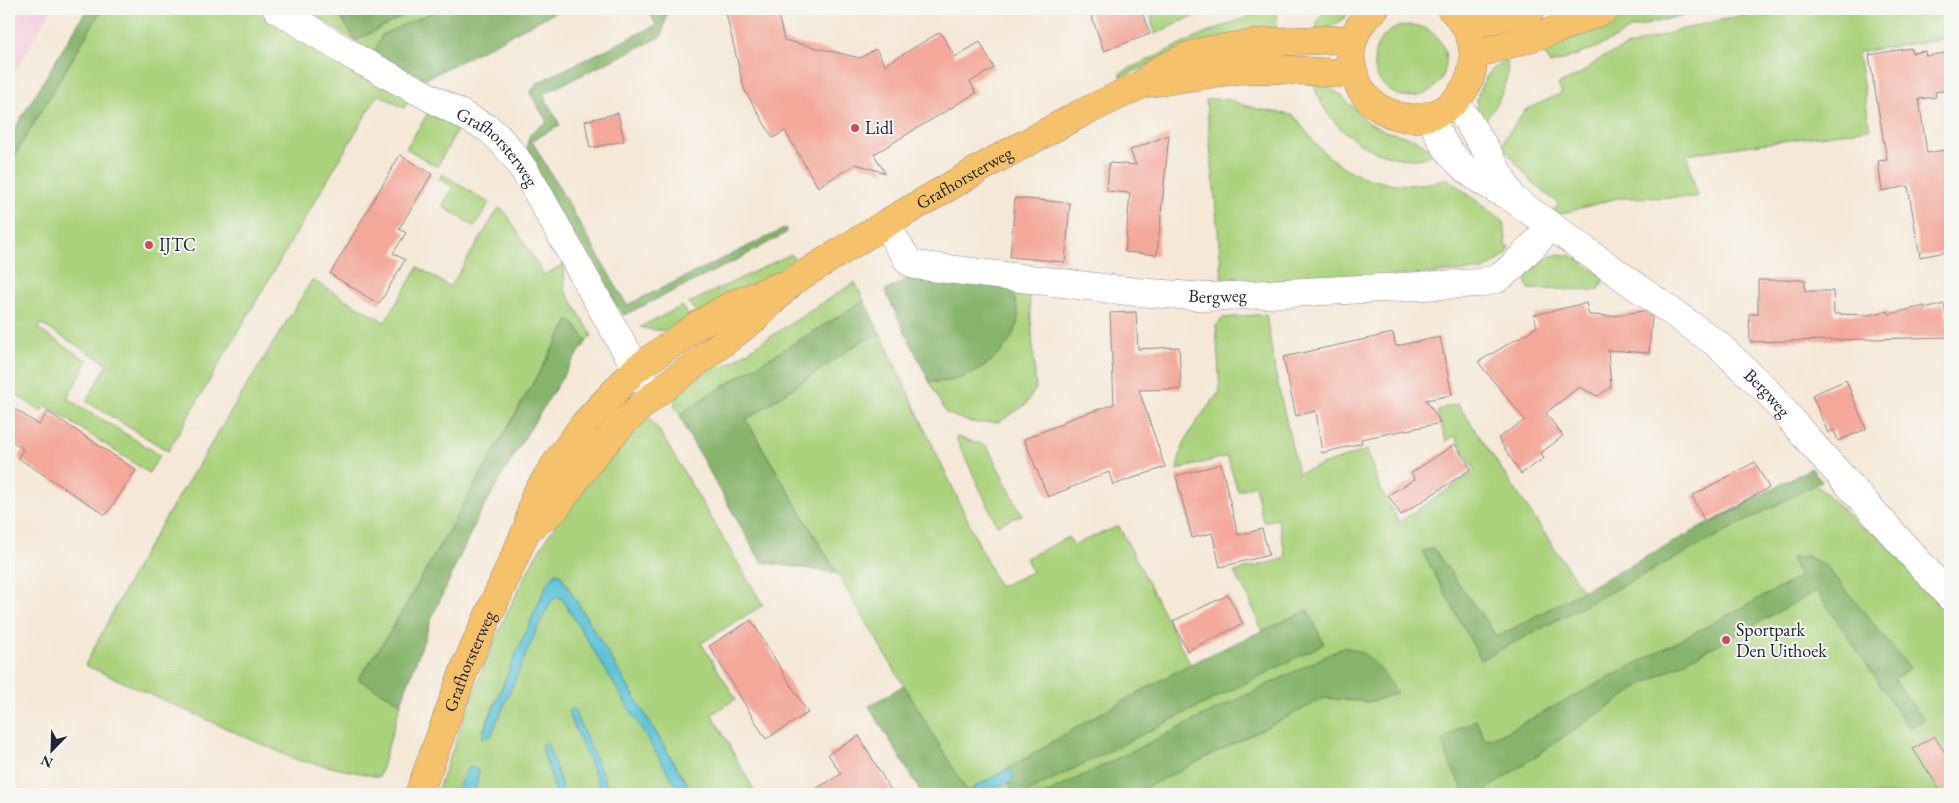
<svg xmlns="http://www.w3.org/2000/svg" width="1959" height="803" font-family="'EB Garamond',serif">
<rect width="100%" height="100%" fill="#f6f6f2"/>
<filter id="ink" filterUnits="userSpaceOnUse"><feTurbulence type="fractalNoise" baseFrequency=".02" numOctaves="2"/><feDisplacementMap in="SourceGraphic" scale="10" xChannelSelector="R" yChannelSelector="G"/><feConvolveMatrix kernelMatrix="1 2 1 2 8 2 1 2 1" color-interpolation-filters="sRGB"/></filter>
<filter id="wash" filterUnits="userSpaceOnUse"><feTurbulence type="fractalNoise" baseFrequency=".0096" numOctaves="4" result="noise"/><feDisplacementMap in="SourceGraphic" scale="20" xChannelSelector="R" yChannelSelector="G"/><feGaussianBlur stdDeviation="1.12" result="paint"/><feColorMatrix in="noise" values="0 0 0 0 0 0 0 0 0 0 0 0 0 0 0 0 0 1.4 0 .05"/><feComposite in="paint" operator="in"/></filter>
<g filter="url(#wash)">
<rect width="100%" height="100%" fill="#f5e8d7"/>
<path fill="#f4cfde" d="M 9,9 L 51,9 L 9,82 Z"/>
<path fill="#aad27c" stroke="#667a5c" d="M 102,9 L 261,9 L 411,98 L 404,108 L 378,94 L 168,451 L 86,401 L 108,364 L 41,324 L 38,329 L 88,361 L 67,398 L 160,455 L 149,473 L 45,405 L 41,411 L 9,390 L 9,165 Z
M 305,9 L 339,9 L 337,10 L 356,40 L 416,9 L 439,9 L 382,35 L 374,53 Z
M 1150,9 L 1209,9 L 1154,34 Z
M 1276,9 L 1277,32 L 1146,66 L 1122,77 L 1120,73 C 1171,50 1222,22 1276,9 Z
M 1325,9 L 1354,9 C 1343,20 1332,28 1316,32 L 1317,24 Z
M 1642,9 L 1706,9 L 1630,29 C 1607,45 1577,56 1550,64 L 1541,46 Z
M 1768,9 L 1950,9 L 1950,38 L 1858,52 L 1870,129 L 1687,154 L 1697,197 L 1617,198 L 1560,214 L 1552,211 L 1559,204 L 1532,182 L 1503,147 L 1505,138 L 1525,110 L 1562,93 L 1558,85 L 1580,74 L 1601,58 L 1623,48 L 1679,30 Z
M1374 61a36 36 0 1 1 72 0a36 36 0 1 1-72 0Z
M 1507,59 C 1511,83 1496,109 1480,126 C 1470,99 1482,73 1507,59 Z
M 1313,80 L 1330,88 L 1342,96 L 1367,122 L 1385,131 L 1415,139 L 1435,152 C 1430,155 1424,159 1417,159 C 1371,161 1322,125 1313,80 Z
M 1212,99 L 1226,99 L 1257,109 L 1292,115 L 1296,118 C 1305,130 1314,143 1326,154 C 1359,184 1405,191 1448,179 L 1504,222 L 1506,239 L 1505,245 L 1510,248 L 1505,256 L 1484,270 L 1223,287 L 1206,100 Z
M 428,113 L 458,128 L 437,167 L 406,148 Z
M 442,174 L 489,203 L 475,227 L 442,206 L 453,187 L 439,179 Z
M 499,208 L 506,213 L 544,275 L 564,264 L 565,290 L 592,335 L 587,341 L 569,320 L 415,589 L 387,637 L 359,679 L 401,703 L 379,777 L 297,760 L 85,665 L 144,553 L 312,280 L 385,322 L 418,267 L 450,287 Z
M 791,254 L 796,262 L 698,315 L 689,303 Z
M 1559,254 L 1572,256 L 1604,277 L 1599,290 L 1529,289 L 1525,276 C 1534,265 1545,257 1559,254 Z
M 855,282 L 864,301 L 694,404 L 680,415 L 675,407 L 674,393 L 716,358 L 722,368 Z
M 1010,288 L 1029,291 L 1036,389 L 1025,405 L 999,422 L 977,423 L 966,421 L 946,413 L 929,381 C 964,388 1013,354 1017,318 C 1018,310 1012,297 1010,288 Z
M 682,306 L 690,319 C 670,329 663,334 640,327 Z
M 1266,314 L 1275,372 L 1298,473 L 1367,450 L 1380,488 L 1399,522 L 1475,471 L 1455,436 L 1446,441 L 1437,412 L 1445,407 L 1458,404 L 1583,591 L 1497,637 L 1433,549 L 1488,648 L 1809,478 L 1861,527 L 1865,523 L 1869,524 L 1950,615 L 1950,794 L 975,794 L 1299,614 L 1262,631 L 1249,598 L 1234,572 L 1286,558 L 1278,519 L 1263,522 L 1255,485 L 1238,491 L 1227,456 L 1177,470 C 1182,435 1200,418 1220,391 L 1216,326 L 1223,318 Z
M 881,335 L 999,587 L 1032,572 L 1026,558 L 1069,537 L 1073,545 L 1119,526 L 1190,664 L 1089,720 L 1006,770 L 967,792 L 746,420 L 863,340 Z
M 647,416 L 658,429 L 763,605 L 701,643 L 736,699 L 712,714 L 756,794 L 693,794 L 560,574 L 556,573 L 548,582 L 483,731 L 557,583 L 686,794 L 464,794 L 462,779 L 455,794 L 436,794 L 479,678 L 504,619 L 536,555 L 568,505 Z
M 958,437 L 987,446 L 1022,515 L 997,525 L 956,438 Z"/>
<path fill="#87b46c" stroke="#546b54" d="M 87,9 L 102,9 L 9,165 L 9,138 Z
M 339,9 L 416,9 L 356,41 L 336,10 Z
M 439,9 L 561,9 L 426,79 L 374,53 L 382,35 Z
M 648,9 L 668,9 L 662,36 L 543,94 L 560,125 L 532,141 L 627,305 L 786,228 L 786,233 L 733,262 L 624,315 L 621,313 L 527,160 C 528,136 525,135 547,122 L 530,93 L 537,83 L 656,25 Z
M 913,276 L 1010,288 C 1014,296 1019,308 1018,318 C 1014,354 964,388 929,381 L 885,291 Z
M 864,301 L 881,335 L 863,340 L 746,420 L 837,573 L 761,562 L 687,432 L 680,415 L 694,404 Z
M 570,319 L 587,341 L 570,365 L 522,442 L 478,517 L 433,615 L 401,703 L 358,679 L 387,637 L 415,589 Z
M 1811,468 L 1822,481 L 1481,660 L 1422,551 L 1433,548 L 1497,637 Z
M 1807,556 L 1826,566 L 1910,668 L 1894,679 L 1924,720 L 1909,728 L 1817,591 L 1638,687 L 1487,789 L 1490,794 L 1466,794 C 1460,783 1438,748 1446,738 C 1452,730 1467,725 1476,720 L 1485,740 L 1506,732 L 1800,577 L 1791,558 Z
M 1308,610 L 1324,644 L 1023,794 L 1014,794 L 1009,784 L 1011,783 L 1012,772 L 1006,770 L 1089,720 L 1190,664 Z
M 1344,647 C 1373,653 1381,670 1397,693 L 1374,701 L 1366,702 L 1325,698 L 1133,794 L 1045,794 Z
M 904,685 L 967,792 L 963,794 L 922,794 L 869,706 Z"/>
<path fill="#5bc2d8" stroke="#3e728a" d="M 556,573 L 560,574 L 693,794 L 681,794 L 562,599 L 557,597 L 552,600 L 537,629 L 491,736 L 484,738 L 482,736 L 511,665 L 548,582 Z
M 572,708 L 574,710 L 611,794 L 603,794 L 568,712 Z
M 545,742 L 547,743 L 565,794 L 557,794 L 541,746 Z
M 473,767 L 479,771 L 475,794 L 455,794 L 467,769 Z
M 1006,770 L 1012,772 L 1014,775 L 1011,783 L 1004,784 L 985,794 L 963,794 Z"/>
<g id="blocks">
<path fill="#f3a89a" d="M 725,9 L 777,9 L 784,40 L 860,58 L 876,49 L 885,65 L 940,32 L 955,57 L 980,42 L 994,68 L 970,82 L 976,93 L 874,154 L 885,173 L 856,164 L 818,187 L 785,131 L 773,138 L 744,89 Z
M 1089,9 L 1141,9 L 1150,34 L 1104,51 Z
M 1911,48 L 1912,53 L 1925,51 L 1926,56 L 1950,52 L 1950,90 L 1935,92 L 1936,97 L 1919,99 L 1927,153 L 1950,149 L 1950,251 L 1920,257 L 1908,186 L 1882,191 L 1878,161 L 1887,160 L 1869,55 Z
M 618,113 L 624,141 L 590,148 L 585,121 Z
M 1169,135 L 1157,255 L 1125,252 L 1130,193 L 1107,191 L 1109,163 L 1136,165 L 1130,150 Z
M 400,155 L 432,174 L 399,229 L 406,233 L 393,253 L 405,260 L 379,304 L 330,274 Z
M 1015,198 L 1070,203 L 1065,262 L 1010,257 Z
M 1758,280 L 1805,280 L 1805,291 L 1833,291 L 1834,314 L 1868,315 L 1888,311 L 1889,314 L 1925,306 L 1925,309 L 1944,304 L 1950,337 L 1750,342 L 1749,314 L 1758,314 Z
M 1586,303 L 1589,315 L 1611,316 L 1643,311 L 1652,317 L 1649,353 L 1608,350 L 1611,387 L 1598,396 L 1579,387 L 1546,413 L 1563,436 L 1541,453 L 1544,458 L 1521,474 L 1498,438 L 1525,420 L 1478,362 L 1537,327 L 1534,315 Z
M 1136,312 L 1138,349 L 1179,347 L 1181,389 L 1139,390 L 1165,467 L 1113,485 L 1109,472 L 1048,497 L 1024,439 L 1064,423 L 1064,421 L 1114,404 L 1110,313 Z
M 1393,333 L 1396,346 L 1440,337 L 1452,395 L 1426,400 L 1441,423 L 1361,439 L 1362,443 L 1322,453 L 1316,411 L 1296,416 L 1283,357 Z
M 1846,380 L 1866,429 L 1838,441 L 1834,430 L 1828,433 L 1812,395 Z
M 9,405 L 39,425 L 48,412 L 136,470 L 106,515 L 18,458 L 23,449 L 9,439 Z
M 1455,444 L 1471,469 L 1401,515 L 1388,495 L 1415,479 L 1411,473 Z
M 1755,462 L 1769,488 L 1705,522 L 1692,496 Z
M 1221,464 L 1238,535 L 1262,529 L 1269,555 L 1220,567 L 1212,533 L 1192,538 L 1176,476 Z
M 1228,595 L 1243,624 L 1187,651 L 1173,621 Z
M 751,620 L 808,713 L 766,739 L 709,646 Z
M 859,736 L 893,794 L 807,794 L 841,774 L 828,754 Z
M 1934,736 L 1950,760 L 1950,794 L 1943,794 L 1913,749 Z"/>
</g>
</g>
<g filter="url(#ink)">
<use href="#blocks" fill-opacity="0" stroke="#8c8589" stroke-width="1"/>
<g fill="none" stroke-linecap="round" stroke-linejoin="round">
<g stroke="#8c8589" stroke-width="29">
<g id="minor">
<path id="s1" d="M 277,9 L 356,58 L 489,129 C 521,156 539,196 560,233 C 590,287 620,342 653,396"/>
<path d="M 1455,101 L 1486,150 L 1512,198"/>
<path id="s2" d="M 1430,115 C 1435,125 1439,137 1446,147 C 1462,171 1487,185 1512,198 L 1717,344 L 1766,390 L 1804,435 L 1950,597"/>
<path id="s3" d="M 885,224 L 909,262 L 915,265 L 1136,292 L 1208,297 L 1480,283 L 1497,279 L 1511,268 L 1551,227"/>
</g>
</g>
<g stroke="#8c8589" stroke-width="29">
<g id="major">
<path d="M 1375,9 C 1358,22 1347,45 1352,66 C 1356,84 1365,100 1381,109 C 1446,146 1508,62 1451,9"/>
<path d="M 1466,27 L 1531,9"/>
<path d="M 1474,55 L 1553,31 L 1606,9"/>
<path d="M 1151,83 L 1237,70 L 1274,69 L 1353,74"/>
<path id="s4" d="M 527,529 L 554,510 L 594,455 L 624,422 L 653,396 L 754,319 L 793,281 L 885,224 L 995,160 L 1080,114 L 1141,85 L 1159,70 L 1188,56 L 1209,50 L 1264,42 L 1353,39"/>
<path id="s5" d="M 419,794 L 465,668 L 527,529 L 535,496 L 554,466 L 585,423 L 636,369 L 698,325 L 733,304 L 780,286"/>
</g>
</g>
<use href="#minor" stroke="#fff" stroke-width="28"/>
<use href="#major" stroke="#f5c16b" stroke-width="28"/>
</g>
</g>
<g fill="#d1495b" stroke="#f6f6f2" stroke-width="2">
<circle cx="855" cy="128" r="5"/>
<circle cx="149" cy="245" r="5"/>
<circle cx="1726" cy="640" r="5"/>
</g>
<g text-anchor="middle" stroke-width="4" stroke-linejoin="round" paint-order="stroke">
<g font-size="18" fill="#22223b" stroke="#f6f6f2" text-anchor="start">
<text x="865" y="134">Lidl</text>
<text x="159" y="251">IJTC</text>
<text x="1736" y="636">Sportpark<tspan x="1736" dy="21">Den Uithoek</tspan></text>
</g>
<g font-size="18" fill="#22223b" stroke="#f6f6f2">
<text dy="6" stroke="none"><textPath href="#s1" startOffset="262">Grafhorsterweg</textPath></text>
<text dy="6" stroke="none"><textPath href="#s4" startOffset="566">Grafhorsterweg</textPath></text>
<text dy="6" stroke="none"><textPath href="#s3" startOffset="356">Bergweg</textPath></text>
<text dy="6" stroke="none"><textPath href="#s2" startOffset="442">Bergweg</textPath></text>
<text dy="6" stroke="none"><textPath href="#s5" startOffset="142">Grafhorsterweg</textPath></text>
</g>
</g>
<rect width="1959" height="803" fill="none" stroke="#f6f6f2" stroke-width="30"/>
<g transform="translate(52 750) rotate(203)" stroke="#f6f6f2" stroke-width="4" paint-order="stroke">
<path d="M0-4L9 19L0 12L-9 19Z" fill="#22223b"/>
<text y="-8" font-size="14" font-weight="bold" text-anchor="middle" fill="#22223b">N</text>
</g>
</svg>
